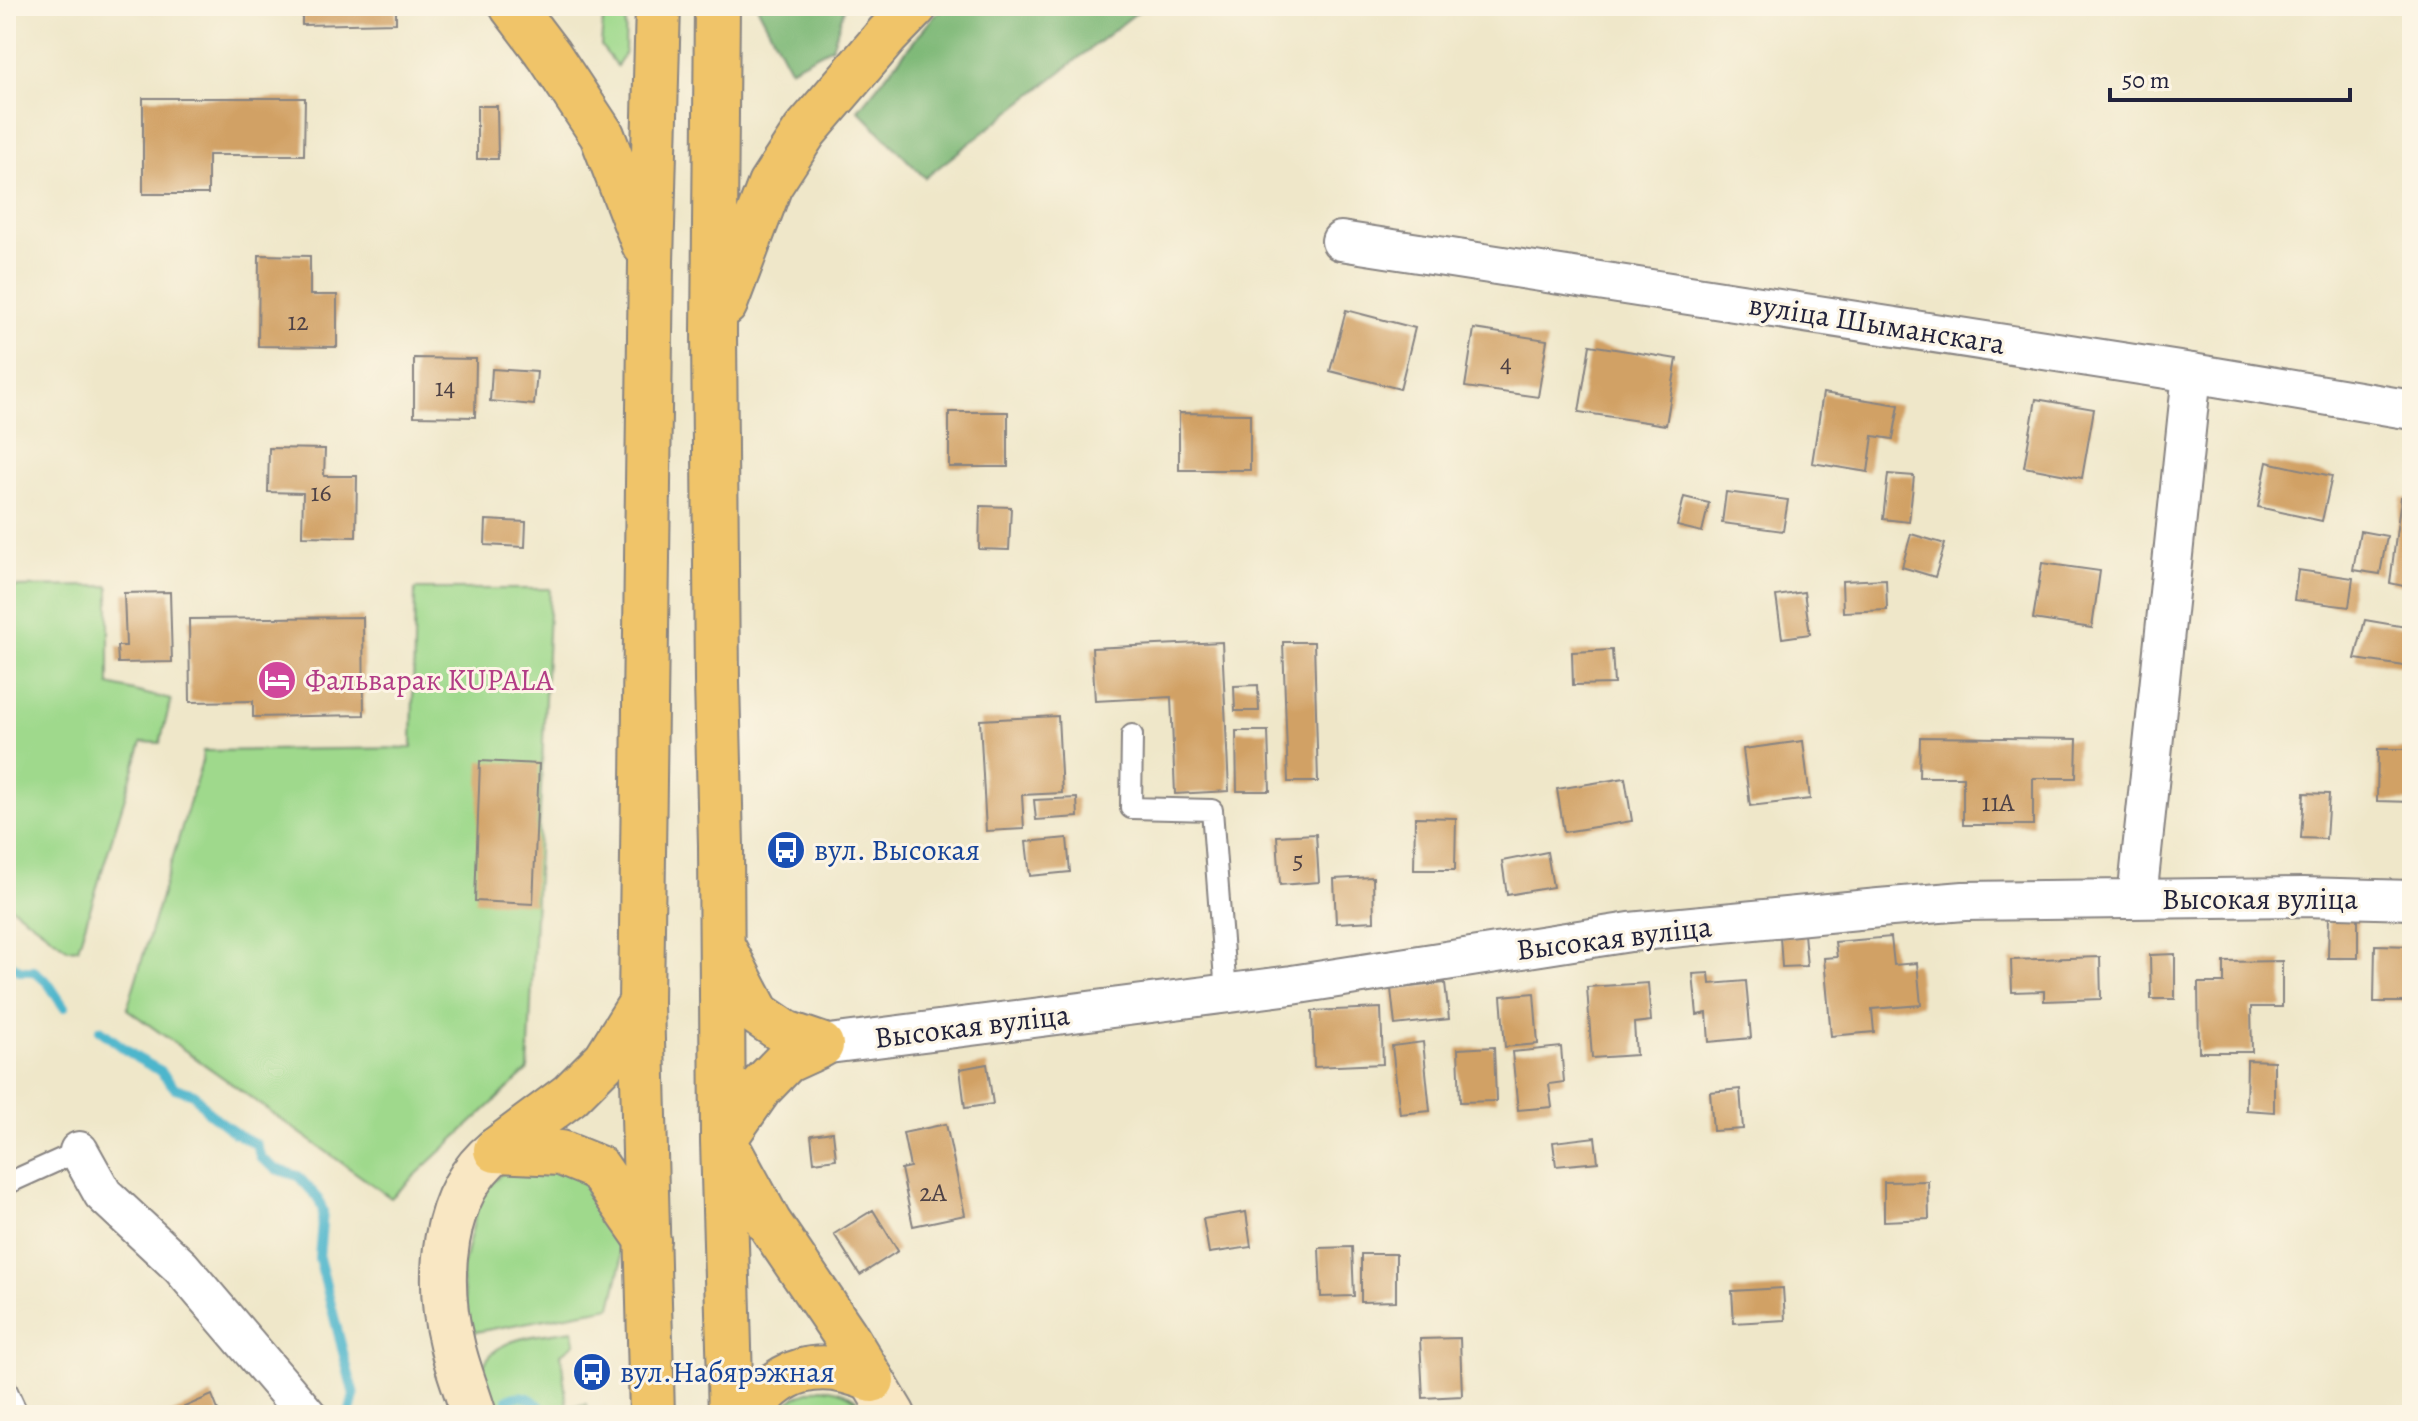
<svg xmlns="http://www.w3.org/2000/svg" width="2418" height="1421" font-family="Alegreya,serif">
<rect width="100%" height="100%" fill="#fcf5e5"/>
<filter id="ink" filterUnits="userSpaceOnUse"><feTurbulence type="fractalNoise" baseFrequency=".0125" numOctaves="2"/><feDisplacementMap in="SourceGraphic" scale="16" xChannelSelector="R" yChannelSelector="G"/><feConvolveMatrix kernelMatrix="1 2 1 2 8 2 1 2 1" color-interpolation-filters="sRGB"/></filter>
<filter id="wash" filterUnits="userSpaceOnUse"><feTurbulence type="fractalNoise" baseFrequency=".006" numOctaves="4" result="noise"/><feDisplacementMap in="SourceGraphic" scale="32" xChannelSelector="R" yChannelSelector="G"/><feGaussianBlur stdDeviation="1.8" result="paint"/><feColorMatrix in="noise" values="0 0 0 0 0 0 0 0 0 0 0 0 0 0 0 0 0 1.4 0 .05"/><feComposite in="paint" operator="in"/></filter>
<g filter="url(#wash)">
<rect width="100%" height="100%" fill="#efe7c9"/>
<path fill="#9fd98c" stroke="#607e64" stroke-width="2" d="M 604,6 L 626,6 L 625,52 L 617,66 L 601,46 Z
M 109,586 L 109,685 L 171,700 L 160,743 L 142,742 L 78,948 L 68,949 L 6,903 L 6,587 Z
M 415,589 L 550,589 L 528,1070 L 391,1198 L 127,1009 L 202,761 L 203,751 L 412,748 Z
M 506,1168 L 581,1169 L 617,1226 L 621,1265 L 611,1307 L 470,1333 L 461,1274 L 480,1197 Z
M 573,1330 L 575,1343 L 561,1354 L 567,1407 L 586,1404 L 588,1415 L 486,1415 C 484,1404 478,1389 480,1378 C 486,1335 539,1336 573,1330 Z
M 821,1388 C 844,1390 856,1397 871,1415 L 780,1415 C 786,1397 804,1393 821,1388 Z"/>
<path fill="#7fb978" stroke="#506e5a" stroke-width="2" d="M 757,6 L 845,6 L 832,47 L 790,69 Z
M 947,6 L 1145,6 L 925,178 L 858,110 L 935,15 Z"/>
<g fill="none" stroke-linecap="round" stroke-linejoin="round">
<path stroke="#4eb6cc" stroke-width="10" d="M 6,961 L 21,971 L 34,971 L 48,983 L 64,1007
M 100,1030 L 137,1058 L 159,1070 L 175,1088 L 194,1094 L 208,1112 L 235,1133 L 256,1144 L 261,1158 L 276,1169 L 298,1176 L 318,1198 L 323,1211 L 319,1258 L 354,1395 L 349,1415
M 508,1399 C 525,1393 532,1398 544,1411 L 544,1415"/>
</g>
<g id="blocks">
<path fill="#d1a165" d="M 302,6 L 396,6 L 396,23 L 302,25 Z
M 143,98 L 305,98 L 304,155 L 208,155 L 208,194 L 143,194 Z
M 477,106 L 497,106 L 498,159 L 477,159 Z
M 259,255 L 310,256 L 310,295 L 337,295 L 337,347 L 258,346 Z
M 1346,310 L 1415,328 L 1400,389 L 1330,371 Z
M 1474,329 L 1547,340 L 1538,397 L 1465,387 Z
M 1590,345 L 1677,359 L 1666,425 L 1579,412 Z
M 414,358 L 476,359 L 475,417 L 414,416 Z
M 492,369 L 537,372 L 534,405 L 490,401 Z
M 1823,393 L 1899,405 L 1893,439 L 1873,436 L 1868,472 L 1812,463 Z
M 2036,399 L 2094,409 L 2082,478 L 2024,467 Z
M 949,412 L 1008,412 L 1008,467 L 949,467 Z
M 1179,413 L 1250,414 L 1250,470 L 1179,470 Z
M 269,448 L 325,449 L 324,476 L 357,476 L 356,537 L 302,536 L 303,493 L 268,492 Z
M 2267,462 L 2332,476 L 2322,521 L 2258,507 Z
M 1888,474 L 1914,476 L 1909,522 L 1883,519 Z
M 1726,492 L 1788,500 L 1783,531 L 1722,523 Z
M 1684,497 L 1709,503 L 1702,532 L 1677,526 Z
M 2401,497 L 2412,499 L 2412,588 L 2390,583 Z
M 980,506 L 1011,507 L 1009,550 L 979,549 Z
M 486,520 L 526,522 L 525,547 L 485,545 Z
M 2360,531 L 2387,536 L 2380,574 L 2353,570 Z
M 1911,534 L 1945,544 L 1935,577 L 1902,567 Z
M 2042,563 L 2100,571 L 2092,628 L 2033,619 Z
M 2298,570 L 2353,578 L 2349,607 L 2294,600 Z
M 1886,579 L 1887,610 L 1843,612 L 1842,581 Z
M 170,592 L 172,662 L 118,663 L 117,646 L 126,646 L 124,593 Z
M 1804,592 L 1810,634 L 1782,638 L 1776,596 Z
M 363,617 L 364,715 L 253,717 L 253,701 L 190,702 L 189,619 Z
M 2365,620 L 2412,628 L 2412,667 L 2355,659 Z
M 1222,642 L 1229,791 L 1175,794 L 1171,697 L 1095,701 L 1092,648 Z
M 1283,642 L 1314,642 L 1318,782 L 1288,782 Z
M 1612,650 L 1614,684 L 1573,685 L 1572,652 Z
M 1258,685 L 1259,711 L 1235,711 L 1234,686 Z
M 1058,716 L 1062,793 L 1022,795 L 1024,829 L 986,831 L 980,720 Z
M 1236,731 L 1268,731 L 1270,791 L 1237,791 Z
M 1920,737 L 2077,739 L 2076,778 L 2033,778 L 2033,825 L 1963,825 L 1963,777 L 1919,777 Z
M 1803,741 L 1810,799 L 1750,806 L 1743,749 Z
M 2378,749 L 2412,749 L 2412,802 L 2377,801 Z
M 480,761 L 539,764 L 533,904 L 475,901 Z
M 1625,778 L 1632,821 L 1564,832 L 1557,789 Z
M 2304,793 L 2329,794 L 2326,839 L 2301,838 Z
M 1077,798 L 1078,817 L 1036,820 L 1034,800 Z
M 1415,817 L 1456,818 L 1455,870 L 1414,870 Z
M 1316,834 L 1319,882 L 1280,885 L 1277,836 Z
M 1067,838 L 1070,872 L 1030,876 L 1026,842 Z
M 1547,852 L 1553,887 L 1507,895 L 1502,861 Z
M 1373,877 L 1374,921 L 1336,923 L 1334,879 Z
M 2329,915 L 2358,915 L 2358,958 L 2328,958 Z
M 1804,934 L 1807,966 L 1782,967 L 1780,936 Z
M 1891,937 L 1894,965 L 1917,963 L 1921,1005 L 1872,1009 L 1874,1032 L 1831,1036 L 1824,958 L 1837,957 L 1835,942 Z
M 2375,945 L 2412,946 L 2412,1002 L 2374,1002 Z
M 2175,954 L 2175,999 L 2151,999 L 2150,955 Z
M 2100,957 L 2101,999 L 2044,1001 L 2044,991 L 2012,992 L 2011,960 Z
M 2282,961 L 2282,1007 L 2251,1007 L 2252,1052 L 2199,1052 L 2198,983 L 2224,983 L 2224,962 Z
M 1709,973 L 1710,984 L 1746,981 L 1751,1038 L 1709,1042 L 1707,1013 L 1697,1015 L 1693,974 Z
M 1445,983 L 1449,1019 L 1395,1025 L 1391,989 Z
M 1648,983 L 1651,1021 L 1634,1023 L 1636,1055 L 1592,1058 L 1587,987 Z
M 1534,993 L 1538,1044 L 1505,1047 L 1501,996 Z
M 1381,1008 L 1383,1064 L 1314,1067 L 1312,1011 Z
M 1423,1042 L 1430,1111 L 1400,1114 L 1392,1046 Z
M 1494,1047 L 1496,1101 L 1460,1102 L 1458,1049 Z
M 1561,1047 L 1564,1082 L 1549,1084 L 1552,1107 L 1518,1110 L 1512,1052 Z
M 2247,1060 L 2274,1061 L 2274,1112 L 2246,1110 Z
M 987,1064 L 993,1104 L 965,1108 L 960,1069 Z
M 1740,1089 L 1743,1129 L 1713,1131 L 1710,1092 Z
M 946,1124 L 965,1215 L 913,1226 L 901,1169 L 910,1167 L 903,1133 Z
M 833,1132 L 836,1159 L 814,1162 L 811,1135 Z
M 1595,1137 L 1598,1162 L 1556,1166 L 1553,1142 Z
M 1928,1181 L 1929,1219 L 1884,1221 L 1884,1182 Z
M 873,1210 L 898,1251 L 860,1275 L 834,1234 Z
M 1246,1212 L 1251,1247 L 1209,1253 L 1203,1219 Z
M 1352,1247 L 1354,1296 L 1321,1297 L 1319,1248 Z
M 1361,1254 L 1396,1254 L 1396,1301 L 1361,1302 Z
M 1783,1288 L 1785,1320 L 1734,1323 L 1732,1291 Z
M 1460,1338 L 1462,1396 L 1423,1398 L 1420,1339 Z
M 212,1395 L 220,1415 L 166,1415 Z"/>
</g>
</g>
<g filter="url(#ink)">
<use href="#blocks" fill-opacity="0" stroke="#888482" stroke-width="2"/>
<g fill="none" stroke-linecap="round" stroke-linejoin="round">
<g stroke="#888482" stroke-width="24">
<path id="lane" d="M 1132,735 L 1131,808 L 1212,810 L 1226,993
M 6,1184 L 79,1151
M 6,1389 L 18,1415"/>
</g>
<g stroke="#888482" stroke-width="42">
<path id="street" d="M 1341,241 L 2192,373 L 2412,410
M 2137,899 L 2192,373
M 821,1045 L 1292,985 L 1630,932 L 1879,908 L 1964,901 L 2303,897 L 2412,900
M 79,1151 L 103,1194 L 181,1267 L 307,1415"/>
</g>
<g stroke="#888482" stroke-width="48">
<path id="secondary" d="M 872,1380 L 893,1415
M 474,1415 C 467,1391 457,1368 452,1344 C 436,1280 441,1194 496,1150"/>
</g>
<g stroke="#888482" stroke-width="48">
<path id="highway" d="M 512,6 L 549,55 L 602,135 L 644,244
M 717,6 L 714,332 L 717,681 L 721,846 L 723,1141 L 731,1415
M 725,304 L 770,185 L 805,131 L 887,35 L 915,6
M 725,951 L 758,1014 L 786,1033 L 821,1045
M 723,1141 L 760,1088 L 786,1061 L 821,1045
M 728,1148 L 769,1223 L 845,1335 L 872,1380
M 496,1150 L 570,1095 L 606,1059 L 641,1003
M 496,1150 L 561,1153 L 598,1168 L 648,1240
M 652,1415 L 641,1003 L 651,262 L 658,6
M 747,1415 C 779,1367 820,1357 872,1380"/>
</g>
<use href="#lane" stroke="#fff" stroke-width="20"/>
<use href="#street" stroke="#fff" stroke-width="38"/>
<use href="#secondary" stroke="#f9e7c3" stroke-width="44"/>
<use href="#highway" stroke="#f0c469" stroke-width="44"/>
</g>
</g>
<defs>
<g id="hotel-disc" transform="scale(2)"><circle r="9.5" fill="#d1479c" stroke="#fcf5e5"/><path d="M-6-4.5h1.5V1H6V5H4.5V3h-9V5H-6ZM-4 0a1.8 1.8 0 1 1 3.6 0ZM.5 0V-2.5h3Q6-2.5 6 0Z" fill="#fff"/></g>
<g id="bus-disc" transform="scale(2)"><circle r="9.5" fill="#1a4fb4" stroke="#fcf5e5"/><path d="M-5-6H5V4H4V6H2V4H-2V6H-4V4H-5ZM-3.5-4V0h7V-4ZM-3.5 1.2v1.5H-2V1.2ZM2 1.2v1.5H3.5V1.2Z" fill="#fff"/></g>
</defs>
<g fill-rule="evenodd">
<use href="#hotel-disc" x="277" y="680"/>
<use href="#bus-disc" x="786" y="850"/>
<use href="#bus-disc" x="592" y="1372"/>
</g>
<g text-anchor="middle" stroke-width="6" stroke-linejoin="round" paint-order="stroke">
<g font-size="26" fill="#4e4246">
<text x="298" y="330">12</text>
<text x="1506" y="372">4</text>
<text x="445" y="396">14</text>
<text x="321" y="501">16</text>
<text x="1998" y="811">11А</text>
<text x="1298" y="868">5</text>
<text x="933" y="1201">2А</text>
</g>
<g font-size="30" fill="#22223b" stroke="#fcf5e5">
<text transform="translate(1877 324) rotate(9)" y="10">вуліца Шыманскага</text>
<text x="2260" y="909">Высокая вуліца</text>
<text transform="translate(1614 938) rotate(-7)" y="10">Высокая вуліца</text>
<text transform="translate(972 1026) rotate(-7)" y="10">Высокая вуліца</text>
</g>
<g font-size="30" fill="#b23c85" stroke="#fcf5e5" text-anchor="start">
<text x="305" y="690">Фальварак KUPALA</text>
</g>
<g font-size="30" fill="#164399" stroke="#fcf5e5" text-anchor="start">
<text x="814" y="860">вул. Высокая</text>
<text x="620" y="1382">вул.Набярэжная</text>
</g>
</g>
<rect width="2418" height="1421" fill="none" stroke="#fcf5e5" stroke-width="32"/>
<path d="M2110 88v12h240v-12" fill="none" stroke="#22223b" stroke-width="4"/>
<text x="2122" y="88" font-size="24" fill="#22223b" stroke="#fcf5e5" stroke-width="6" paint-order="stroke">50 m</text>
</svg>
